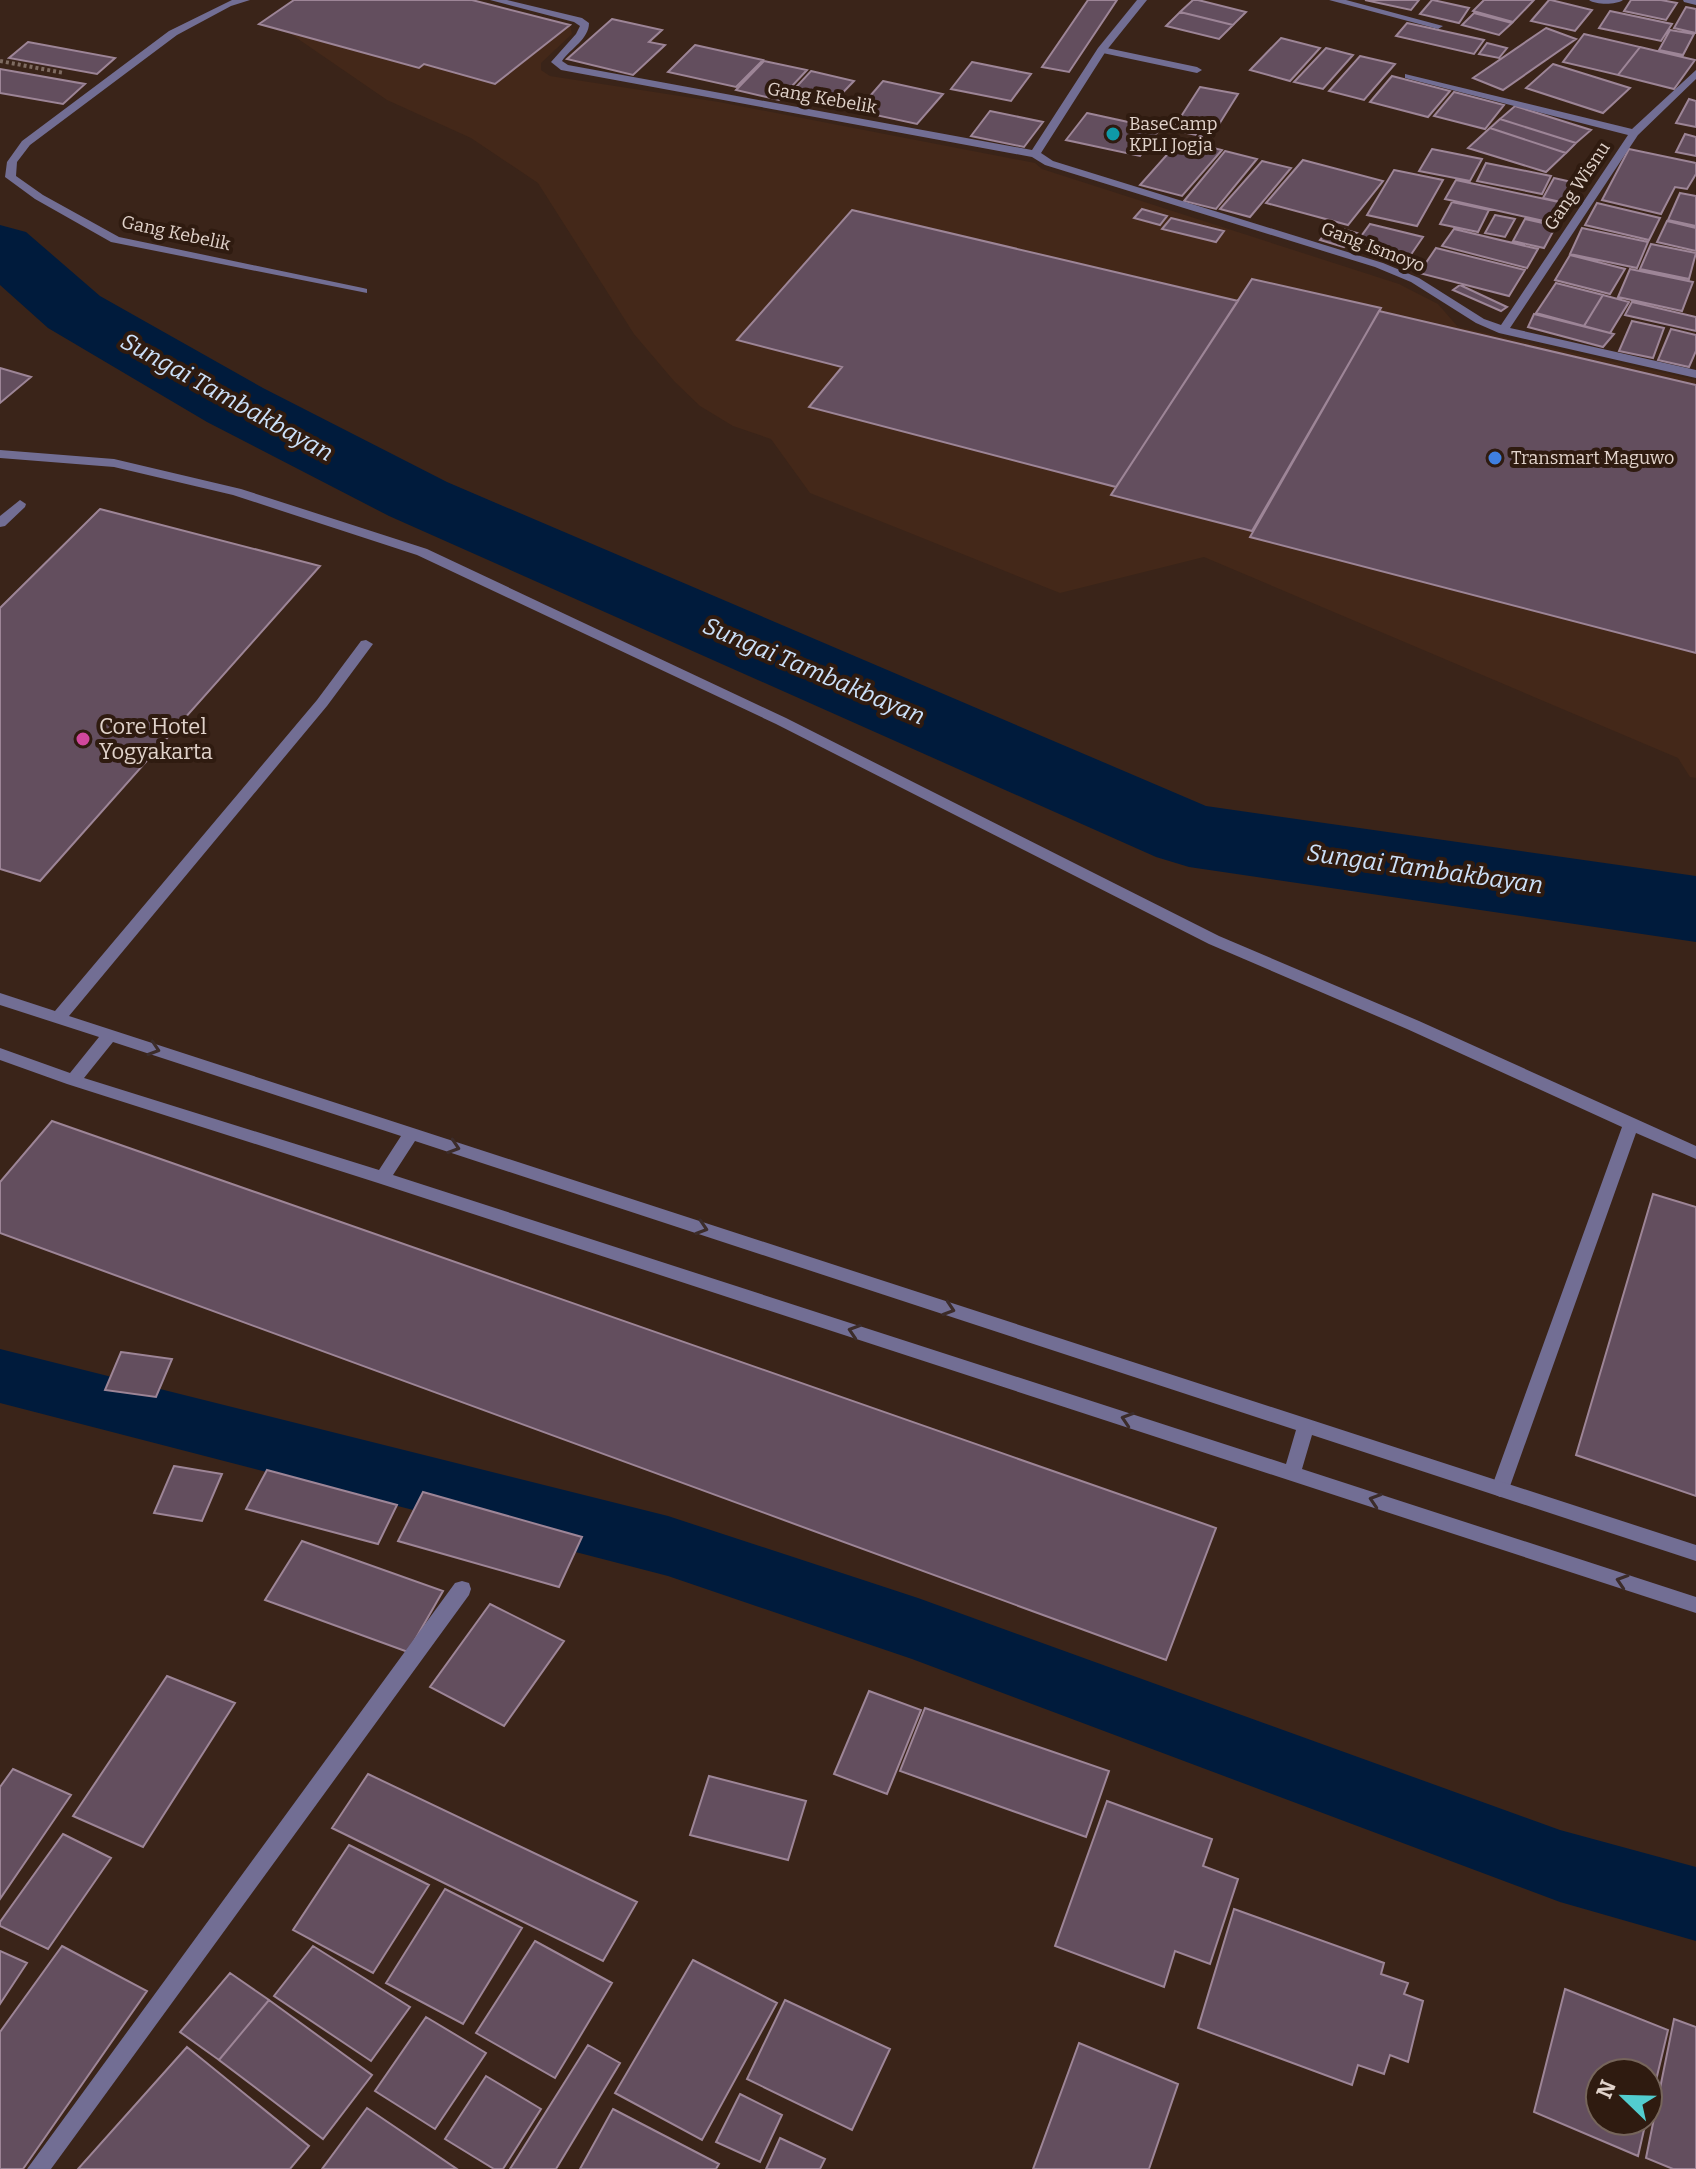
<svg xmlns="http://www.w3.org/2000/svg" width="1696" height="2169" font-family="Bitter,serif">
<rect width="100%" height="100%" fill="#3a2419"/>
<path fill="#442819" d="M 294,0 L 570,25 L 572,34 L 541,63 L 541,70 L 550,76 L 719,102 L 1035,163 L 1042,169 L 1399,284 L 1438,304 L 1458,327 L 1696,380 L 1696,778 L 1690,777 L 1678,758 L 1204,557 L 1060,593 L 810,493 L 771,439 L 733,426 L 700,406 L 674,381 L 634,334 L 538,183 L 471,138 L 387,100 L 288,32 L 259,24 Z"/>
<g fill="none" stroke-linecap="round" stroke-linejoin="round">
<path fill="#001b3c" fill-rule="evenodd" d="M 0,1349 L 668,1516 L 918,1598 L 1560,1830 L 1696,1867 L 1696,1941 L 1560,1902 L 912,1659 L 668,1576 L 0,1403 Z"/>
<path fill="#001b3c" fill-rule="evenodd" d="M 0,225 L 26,232 L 100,296 L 263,388 L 447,482 L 1206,806 L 1696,876 L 1696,942 L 1189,867 L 1156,857 L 389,516 L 207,422 L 48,328 L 0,285 Z"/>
</g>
<path fill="#634e5e" stroke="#9d8597" stroke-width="2" d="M 294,0 L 472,0 L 570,25 L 495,84 L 424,64 L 419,68 L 259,24 Z
M 1088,0 L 1117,0 L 1069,72 L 1042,67 Z
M 1193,0 L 1198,0 L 1246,12 L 1233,25 L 1180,12 Z
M 1365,0 L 1419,0 L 1411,10 Z
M 1432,0 L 1433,0 L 1469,8 L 1459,23 L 1420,14 Z
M 1484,0 L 1534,0 L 1513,22 L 1473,11 Z
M 1549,0 L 1551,0 L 1592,10 L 1575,31 L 1531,21 Z
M 1631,0 L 1661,0 L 1677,3 L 1666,20 L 1624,11 Z
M 1686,7 L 1696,9 L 1696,33 L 1674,28 Z
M 1610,11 L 1672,24 L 1661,41 L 1599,28 Z
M 1180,12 L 1233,25 L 1219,39 L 1166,26 Z
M 1474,13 L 1512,23 L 1499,35 L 1462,25 Z
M 612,19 L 662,30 L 649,42 L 665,45 L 633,75 L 567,59 Z
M 1407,23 L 1484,40 L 1474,54 L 1396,36 Z
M 1546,28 L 1576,39 L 1503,90 L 1473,78 Z
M 1670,30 L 1694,34 L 1683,55 L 1659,50 Z
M 1584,34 L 1640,47 L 1618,75 L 1563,62 Z
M 1281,38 L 1320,48 L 1290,81 L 1250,70 Z
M 28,42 L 115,58 L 97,74 L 9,58 Z
M 1487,43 L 1507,48 L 1499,58 L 1479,54 Z
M 695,45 L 763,60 L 736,87 L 668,72 Z
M 1640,47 L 1695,60 L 1674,89 L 1618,75 Z
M 1326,48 L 1353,55 L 1323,89 L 1294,82 Z
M 1360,56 L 1395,64 L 1364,100 L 1329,91 Z
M 764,61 L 807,70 L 779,100 L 736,90 Z
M 972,62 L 1031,74 L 1011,101 L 951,89 Z
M 1553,64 L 1630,88 L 1603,113 L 1526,88 Z
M 0,69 L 85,84 L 63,104 L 0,93 Z
M 811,71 L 854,81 L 830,106 L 787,97 Z
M 1392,76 L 1450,91 L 1428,117 L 1370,102 Z
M 883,81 L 943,94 L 917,124 L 857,111 Z
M 1200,87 L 1238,94 L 1218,126 L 1180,118 Z
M 1454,92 L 1504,105 L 1485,129 L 1434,116 Z
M 1689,99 L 1696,101 L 1696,127 L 1676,123 Z
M 1515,106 L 1591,130 L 1576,143 L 1500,119 Z
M 990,111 L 1043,122 L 1024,147 L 971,136 Z
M 1087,113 L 1160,129 L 1140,156 L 1066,140 Z
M 1180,118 L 1218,126 L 1211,138 L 1172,130 Z
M 1500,119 L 1576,143 L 1566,153 L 1490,128 Z
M 1490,128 L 1566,153 L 1546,172 L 1468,148 Z
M 1685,134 L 1696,137 L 1696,156 L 1676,152 Z
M 1180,140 L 1222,150 L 1182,196 L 1140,185 Z
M 1432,149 L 1482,159 L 1470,181 L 1419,171 Z
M 1629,149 L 1696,163 L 1696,174 L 1687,189 L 1675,187 L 1661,214 L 1602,200 Z
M 1225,151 L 1257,159 L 1216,209 L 1184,201 Z
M 1303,160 L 1383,181 L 1348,225 L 1266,203 Z
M 1262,161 L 1291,168 L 1250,217 L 1220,209 Z
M 1486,163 L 1551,176 L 1542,194 L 1477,181 Z
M 1394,170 L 1443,180 L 1417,226 L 1367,215 Z
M 1554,178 L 1576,183 L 1565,203 L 1543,198 Z
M 1456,180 L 1568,204 L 1557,224 L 1445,199 Z
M 1680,193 L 1696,196 L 1696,226 L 1668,220 Z
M 1452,202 L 1489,210 L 1478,232 L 1440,224 Z
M 1597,203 L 1660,218 L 1649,240 L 1585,225 Z
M 1142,209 L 1167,216 L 1160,225 L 1134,218 Z
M 852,210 L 1238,301 L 1116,487 L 809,407 L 842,367 L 737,340 Z
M 1495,215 L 1515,219 L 1505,237 L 1485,233 Z
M 1171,218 L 1224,231 L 1216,242 L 1162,229 Z
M 1525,219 L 1556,226 L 1544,248 L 1513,241 Z
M 1667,221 L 1696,228 L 1696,251 L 1657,242 Z
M 1370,224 L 1423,237 L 1410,256 L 1357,242 Z
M 1332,226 L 1357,233 L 1344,247 L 1320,240 Z
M 1582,228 L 1648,242 L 1637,268 L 1570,254 Z
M 1454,229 L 1538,249 L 1527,268 L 1442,246 Z
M 1651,244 L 1696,253 L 1689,279 L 1640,269 Z
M 1436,248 L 1525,270 L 1509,296 L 1419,273 Z
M 1570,255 L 1625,269 L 1610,294 L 1555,280 Z
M 1630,269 L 1693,282 L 1682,311 L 1618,297 Z
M 1252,279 L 1381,308 L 1252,531 L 1111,495 Z
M 1556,283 L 1603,295 L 1584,326 L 1536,313 Z
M 1460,285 L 1507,307 L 1501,311 L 1453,290 Z
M 1603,295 L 1629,302 L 1610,333 L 1584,326 Z
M 1632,302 L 1696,317 L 1696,331 L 1625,315 Z
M 1379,311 L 1696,385 L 1696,653 L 1250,537 Z
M 1534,314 L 1614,334 L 1603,347 L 1528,327 Z
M 1632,321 L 1664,328 L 1653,358 L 1619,351 Z
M 1671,329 L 1696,335 L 1696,351 L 1689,367 L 1658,360 Z
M 0,368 L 31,377 L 0,403 Z
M 100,509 L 320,566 L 40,881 L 0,869 L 0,608 Z
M 52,1121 L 1216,1528 L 1166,1660 L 0,1233 L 0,1182 Z
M 1653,1194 L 1696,1207 L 1696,1496 L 1576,1455 Z
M 121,1352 L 172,1359 L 156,1397 L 105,1390 Z
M 174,1466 L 222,1474 L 202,1521 L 154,1513 Z
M 267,1470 L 397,1505 L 378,1544 L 246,1509 Z
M 423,1492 L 582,1537 L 559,1587 L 398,1541 Z
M 302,1541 L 443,1591 L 408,1652 L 265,1600 Z
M 490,1604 L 564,1641 L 504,1726 L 430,1687 Z
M 167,1676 L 235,1703 L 143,1847 L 73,1816 Z
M 869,1691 L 921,1710 L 887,1794 L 834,1774 Z
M 925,1708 L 1109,1771 L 1086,1837 L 900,1771 Z
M 13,1769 L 71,1795 L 0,1899 L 0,1787 Z
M 368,1774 L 637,1902 L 603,1961 L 332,1828 Z
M 709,1776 L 806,1801 L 788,1860 L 690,1835 Z
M 1107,1801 L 1212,1839 L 1203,1866 L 1238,1879 L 1210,1964 L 1175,1951 L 1164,1987 L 1055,1946 Z
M 63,1834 L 111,1858 L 48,1949 L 0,1926 L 0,1922 Z
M 349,1845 L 429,1885 L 373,1973 L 293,1930 Z
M 445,1889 L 522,1928 L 463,2024 L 386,1983 Z
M 1234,1909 L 1384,1963 L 1381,1974 L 1408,1983 L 1404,1994 L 1423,2001 L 1408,2062 L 1390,2055 L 1384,2074 L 1358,2065 L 1352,2085 L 1198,2028 Z
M 535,1941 L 612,1983 L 555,2078 L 476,2033 Z
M 62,1946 L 147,1991 L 23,2169 L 0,2169 L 0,2032 Z
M 313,1946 L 410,2007 L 371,2061 L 274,1996 Z
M 0,1951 L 27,1963 L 0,2004 Z
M 693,1960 L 777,2003 L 702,2140 L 615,2093 Z
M 230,1973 L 269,2000 L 219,2060 L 180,2032 Z
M 1565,1989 L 1668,2030 L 1648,2114 L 1648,2073 L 1600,2073 L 1600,2121 L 1646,2121 L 1638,2156 L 1534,2112 Z
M 269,2000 L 372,2075 L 323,2139 L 219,2060 Z
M 785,2000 L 890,2049 L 852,2130 L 747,2079 Z
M 426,2017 L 486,2053 L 435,2129 L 375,2091 Z
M 1674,2019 L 1696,2027 L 1696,2169 L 1673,2169 L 1646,2158 Z
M 1079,2043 L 1178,2084 L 1149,2169 L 1033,2169 Z
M 588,2045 L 620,2063 L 556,2169 L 510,2169 Z
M 187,2047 L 309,2146 L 290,2169 L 78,2169 Z
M 486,2076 L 541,2109 L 503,2169 L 494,2169 L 445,2139 Z
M 740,2094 L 782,2115 L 760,2162 L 716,2142 Z
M 367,2108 L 457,2169 L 322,2169 Z
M 613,2109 L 719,2164 L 716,2169 L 580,2169 Z
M 780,2138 L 825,2159 L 820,2169 L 766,2169 Z"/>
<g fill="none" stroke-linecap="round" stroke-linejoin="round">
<path stroke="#7e6b61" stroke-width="4" stroke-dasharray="3 3" stroke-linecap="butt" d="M 0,61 L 64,73"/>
<path fill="#726e94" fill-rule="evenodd" d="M 1102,47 L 1197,67 L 1202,70 L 1197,73 L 1098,52 L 1097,50 Z
M 0,450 L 114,459 L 241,489 L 427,549 L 786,718 L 1219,936 L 1419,1021 L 1696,1146 L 1696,1159 L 1636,1133 L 1509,1489 L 1506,1494 L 1500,1497 L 1494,1494 L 1491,1489 L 1622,1127 L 1407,1029 L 1209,944 L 776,724 L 417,555 L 233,495 L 114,467 L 0,458 Z"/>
<path fill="#726e94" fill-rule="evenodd" d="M 232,0 L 250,0 L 231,6 L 177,35 L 30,145 L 17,162 L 16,176 L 43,195 L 119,237 L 363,288 L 367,289 L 367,293 L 111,242 L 35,199 L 5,177 L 7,162 L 22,141 L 169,31 Z
M 490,0 L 507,0 L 582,18 L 589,23 C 589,39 571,48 562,61 L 568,65 L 1032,150 L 1098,48 L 1137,0 L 1147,0 L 1106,51 L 1041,153 L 1053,161 L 1383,263 L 1419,278 L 1484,319 L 1501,325 L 1628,135 L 1405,78 L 1405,74 L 1632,129 L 1696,70 L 1696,79 L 1638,135 L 1510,328 L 1696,370 L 1696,378 L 1499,333 L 1476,323 L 1411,282 L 1375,267 L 1045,165 L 1032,157 L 561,70 L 551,62 L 576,34 L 580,26 L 574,22 Z
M 1329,0 L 1346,0 L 1443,26 L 1438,29 Z
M 1589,0 L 1623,0 C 1616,5 1596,5 1589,0 Z
M 1683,0 L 1696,0 L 1696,5 L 1684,2 Z
M 20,500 L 26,504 L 25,507 L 5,526 L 0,527 L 0,516 Z
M 366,640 L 373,644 L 327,706 L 69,1016 L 1696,1545 L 1696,1561 L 1312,1435 L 1302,1469 L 1696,1597 L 1696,1613 L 378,1183 L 67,1084 L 0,1060 L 0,1048 L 70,1073 L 99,1037 L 0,1005 L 0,993 L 55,1011 L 317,700 L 361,641 ZM 113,1042 L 401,1136 L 379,1170 L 84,1078 ZM 415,1141 L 1296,1430 L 1286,1464 L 393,1175 Z
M 462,1581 L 469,1583 L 471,1589 L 469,1595 L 51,2169 L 27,2169 L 455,1583 Z"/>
</g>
<defs><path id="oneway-chevron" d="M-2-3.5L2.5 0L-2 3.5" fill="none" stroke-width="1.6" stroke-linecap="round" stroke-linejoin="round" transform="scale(2)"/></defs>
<g stroke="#3c2c2a">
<use href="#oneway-chevron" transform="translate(154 1049) rotate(18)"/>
<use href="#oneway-chevron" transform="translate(454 1147) rotate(18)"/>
<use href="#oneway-chevron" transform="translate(702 1228) rotate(18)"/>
<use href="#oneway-chevron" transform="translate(949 1309) rotate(18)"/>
<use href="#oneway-chevron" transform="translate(854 1331) rotate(-162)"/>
<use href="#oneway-chevron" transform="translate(1127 1419) rotate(-162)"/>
<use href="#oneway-chevron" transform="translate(1375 1500) rotate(-162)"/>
<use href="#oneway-chevron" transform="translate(1622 1581) rotate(-162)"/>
</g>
<circle fill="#0f9aa8" stroke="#2f1b10" stroke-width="3" cx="1113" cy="134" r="8"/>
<circle fill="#3f7fe0" stroke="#2f1b10" stroke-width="3" cx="1495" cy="458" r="8"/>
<circle fill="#d1479c" stroke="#2f1b10" stroke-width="3" cx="83" cy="739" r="8"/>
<g text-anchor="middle" stroke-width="8" stroke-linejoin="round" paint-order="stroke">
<g font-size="18" fill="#e1d3cb" stroke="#2f1b10">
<text transform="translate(822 98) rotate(10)" y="6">Gang Kebelik</text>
<text transform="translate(1577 186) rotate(-56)" y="6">Gang Wisnu</text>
<text transform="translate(176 233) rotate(12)" y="6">Gang Kebelik</text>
<text transform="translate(1373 247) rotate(21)" y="6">Gang Ismoyo</text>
</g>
<g font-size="18" fill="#e1d3cb" stroke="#2f1b10" text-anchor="start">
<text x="1129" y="130">BaseCamp<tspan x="1129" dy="21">KPLI Jogja</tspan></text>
<text x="1511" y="464">Transmart Maguwo</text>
</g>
<g font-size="22" fill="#e1d3cb" stroke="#2f1b10" text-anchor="start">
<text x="99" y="734">Core Hotel<tspan x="99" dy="25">Yogyakarta</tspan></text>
</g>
<g font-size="24" font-style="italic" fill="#cce1fa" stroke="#2f1b10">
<text transform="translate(227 397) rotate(29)" y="8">Sungai Tambakbayan</text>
<text transform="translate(814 671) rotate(23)" y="8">Sungai Tambakbayan</text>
<text transform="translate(1425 869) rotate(8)" y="8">Sungai Tambakbayan</text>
</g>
</g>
<g transform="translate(1624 2097) rotate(293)"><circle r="38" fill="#2f1b10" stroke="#76655b" stroke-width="2"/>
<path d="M0-6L14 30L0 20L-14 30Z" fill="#52cdcf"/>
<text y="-12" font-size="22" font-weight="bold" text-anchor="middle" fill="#e1d3cb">N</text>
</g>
</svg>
